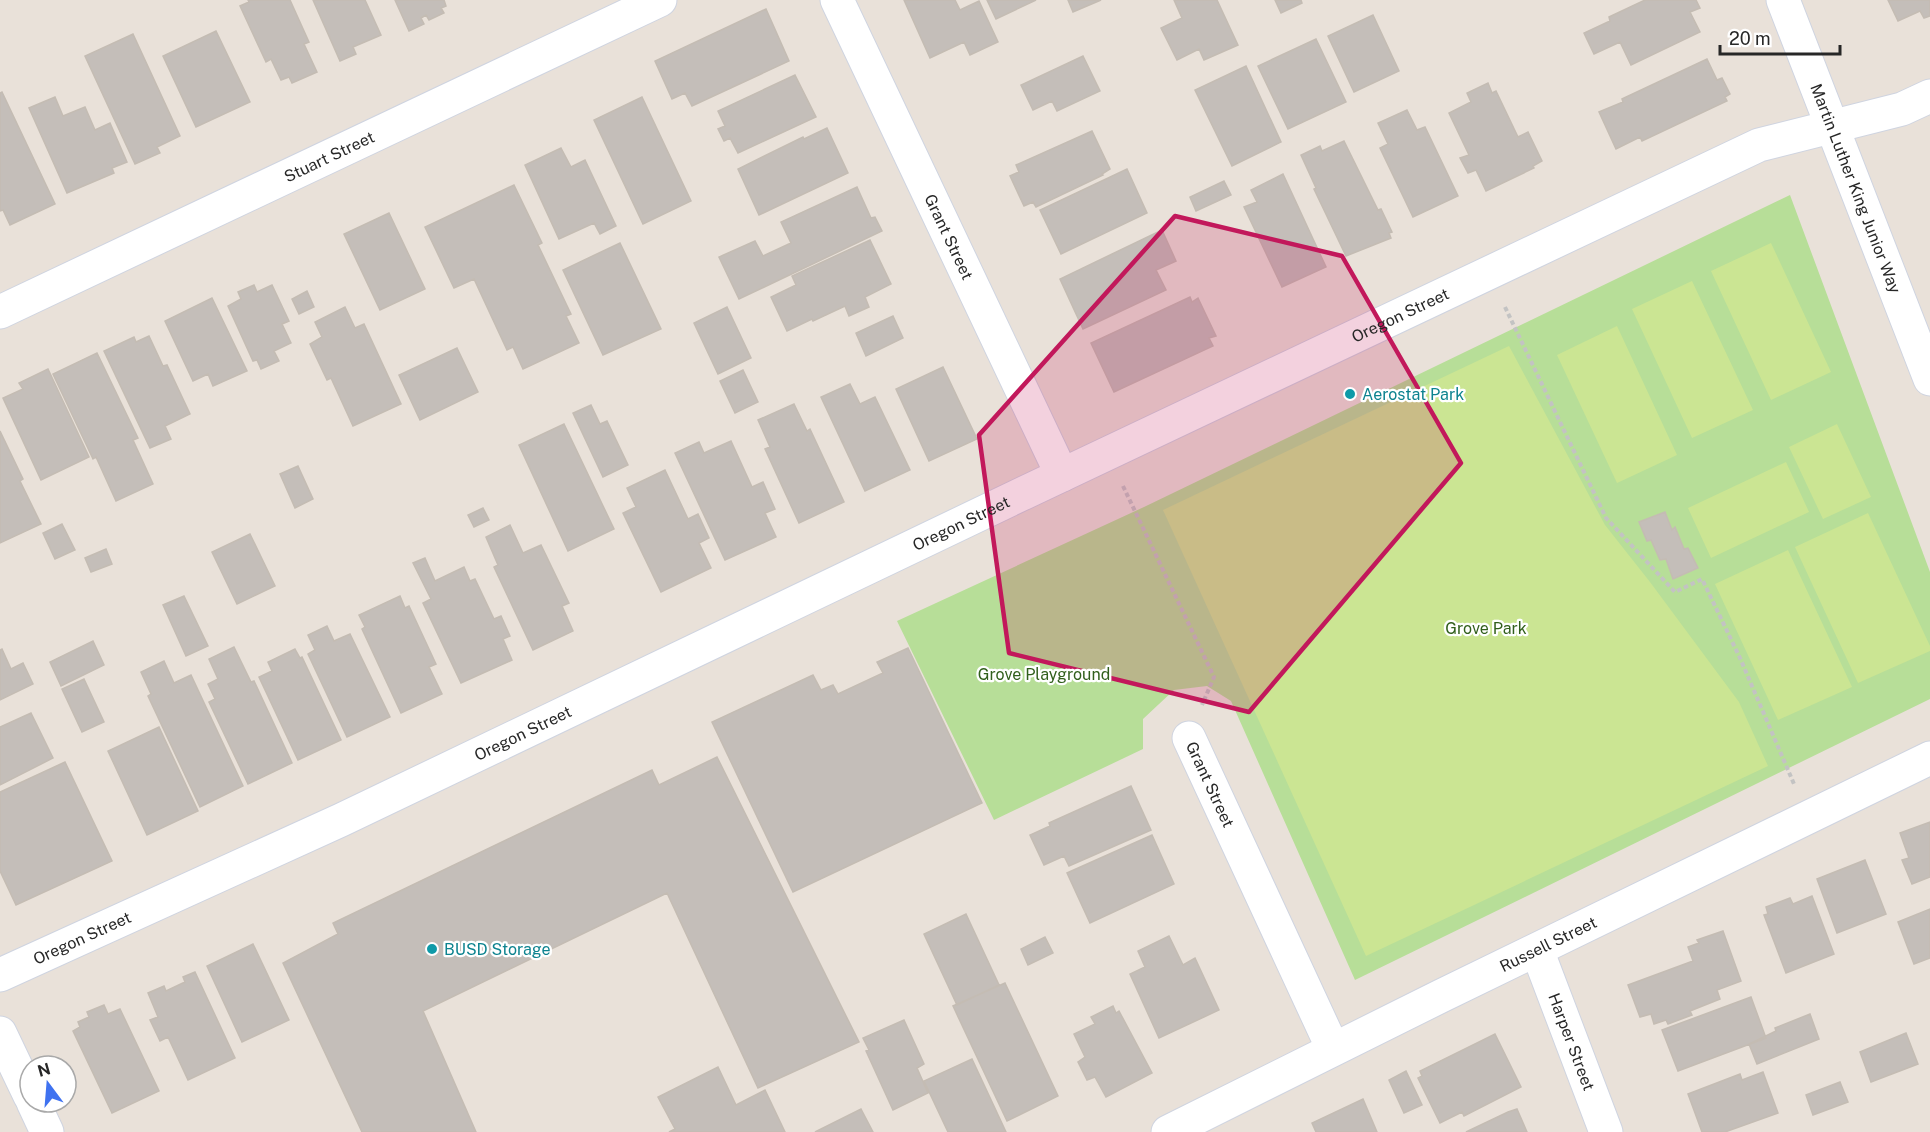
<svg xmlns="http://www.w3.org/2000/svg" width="1930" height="1132" font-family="'Public Sans',sans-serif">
<rect width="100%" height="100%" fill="#e9e1d9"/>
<path fill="#b7de98" d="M 1790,195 L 1930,572 L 1930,699 L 1355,980 L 1231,701 L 1207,686 L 1174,690 L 1143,719 L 1143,749 L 994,820 L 897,621 L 1144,507 Z"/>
<path fill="#cbe593" d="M 1771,243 L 1831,372 L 1771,400 L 1711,271 Z
M 1692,281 L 1753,410 L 1692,438 L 1632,309 Z
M 1617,326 L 1677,455 L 1617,483 L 1557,355 Z
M 1509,346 L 1605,525 L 1650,582 L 1739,702 L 1768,766 L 1366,956 L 1163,510 Z
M 1837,424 L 1871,497 L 1823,519 L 1789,447 Z
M 1786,462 L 1809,512 L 1711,558 L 1688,508 Z
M 1868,513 L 1930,646 L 1930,651 L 1858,683 L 1795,547 Z
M 1788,550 L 1852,687 L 1778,720 L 1715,584 Z"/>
<path fill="#c4beb9" stroke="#c4bcb3" stroke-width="1.5" d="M 248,0 L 290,0 L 309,42 L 304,44 L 317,72 L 292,83 L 289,77 L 281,80 L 271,59 L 266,62 L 240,6 L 249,2 Z
M 313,0 L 365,0 L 381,35 L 353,47 L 356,54 L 340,61 Z
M 395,0 L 444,0 L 446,6 L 441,8 L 444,13 L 429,20 L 426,15 L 421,18 L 424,24 L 409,31 Z
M 904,0 L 955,0 L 960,10 L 979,1 L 998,42 L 970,55 L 964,42 L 930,58 Z
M 987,0 L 1036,0 L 996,19 Z
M 1068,0 L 1101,0 L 1073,12 Z
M 1174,0 L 1217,0 L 1238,45 L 1204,60 L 1199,49 L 1177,60 L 1161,28 L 1182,18 Z
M 1275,0 L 1301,0 L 1302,3 L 1281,13 Z
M 1645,0 L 1696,0 L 1700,8 L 1690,12 L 1700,32 L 1631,65 L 1620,42 L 1594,54 L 1584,33 L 1610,21 L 1609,17 Z
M 1888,0 L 1930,0 L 1930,16 L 1924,18 L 1920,11 L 1898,21 Z
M 766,9 L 789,61 L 692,106 L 685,93 L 672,99 L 655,61 Z
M 1373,15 L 1399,71 L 1354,92 L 1328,36 Z
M 216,31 L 250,102 L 196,127 L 163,56 Z
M 133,34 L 180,136 L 157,147 L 160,153 L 135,164 L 85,56 Z
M 1316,39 L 1346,102 L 1288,129 L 1258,66 Z
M 1083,56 L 1100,91 L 1057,111 L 1052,101 L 1033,110 L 1021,85 Z
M 1707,59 L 1717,80 L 1722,78 L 1730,94 L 1725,97 L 1727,101 L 1642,141 L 1640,137 L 1616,149 L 1599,112 L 1623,102 L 1622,99 Z
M 1246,66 L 1281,142 L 1232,166 L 1195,90 Z
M 795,75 L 816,117 L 738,153 L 730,138 L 724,141 L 718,129 L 725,126 L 718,111 Z
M 1488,83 L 1492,93 L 1496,91 L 1518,137 L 1528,132 L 1542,161 L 1533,166 L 1534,168 L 1486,191 L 1476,170 L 1468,173 L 1460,158 L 1469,155 L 1449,113 L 1471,102 L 1467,93 Z
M 2,92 L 55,204 L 10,225 L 3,210 L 0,211 L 0,93 Z
M 55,97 L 63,116 L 85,107 L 95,130 L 110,123 L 127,162 L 112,168 L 114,173 L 67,193 L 29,108 Z
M 642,97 L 691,201 L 643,224 L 594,120 Z
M 1407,110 L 1417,130 L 1425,127 L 1458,196 L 1413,217 L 1380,148 L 1388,144 L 1378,123 Z
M 827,128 L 848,173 L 759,215 L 738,169 L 803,137 L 804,139 Z
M 1092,131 L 1110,169 L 1102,174 L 1103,175 L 1036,207 L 1033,202 L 1024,206 L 1010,176 L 1019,172 L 1016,165 Z
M 1344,141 L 1378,210 L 1381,209 L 1392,232 L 1389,233 L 1391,238 L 1346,256 L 1314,189 L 1316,188 L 1301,155 L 1320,146 L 1322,151 Z
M 561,148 L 571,167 L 585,160 L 616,226 L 600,234 L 594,223 L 559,239 L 525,165 Z
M 1127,169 L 1147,213 L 1061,254 L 1040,210 Z
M 1283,174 L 1326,267 L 1282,287 L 1244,207 L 1257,202 L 1251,190 Z
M 1224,181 L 1231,195 L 1196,211 L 1190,197 Z
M 514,185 L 542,243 L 538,245 L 571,314 L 566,316 L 579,343 L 523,369 L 513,347 L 507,350 L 474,279 L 454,288 L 425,227 Z
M 857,187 L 871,218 L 875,217 L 882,231 L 739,299 L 719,257 L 755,241 L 763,256 L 791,243 L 781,222 Z
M 389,213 L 425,289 L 380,310 L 344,234 Z
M 1162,230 L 1176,261 L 1156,270 L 1166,290 L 1083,329 L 1060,279 Z
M 870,240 L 891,284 L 865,297 L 869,307 L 849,316 L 845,306 L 813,321 L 812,319 L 787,331 L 771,297 L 796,285 L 792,276 Z
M 620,243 L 661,329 L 603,355 L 563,270 Z
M 254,285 L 257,292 L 272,285 L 289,321 L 282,324 L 291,343 L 274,351 L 279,361 L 261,369 L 257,360 L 253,361 L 228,306 L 241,299 L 238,292 Z
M 307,291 L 314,307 L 299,314 L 292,299 Z
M 1190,297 L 1192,302 L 1198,298 L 1216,336 L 1209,338 L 1213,346 L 1114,392 L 1091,343 Z
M 212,298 L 247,371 L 213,386 L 208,374 L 193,381 L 165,321 Z
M 345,307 L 355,328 L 364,324 L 401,404 L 353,426 L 331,378 L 327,380 L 310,344 L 322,337 L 315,322 Z
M 727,307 L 751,358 L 718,374 L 694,323 Z
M 893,316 L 903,338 L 866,356 L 856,333 Z
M 149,336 L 163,366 L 167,365 L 190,414 L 165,426 L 171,439 L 150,448 L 104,351 L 134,337 L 136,342 Z
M 457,348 L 478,392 L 420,420 L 399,375 Z
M 97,353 L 138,438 L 133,440 L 153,484 L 116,501 L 96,457 L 93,459 L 53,374 Z
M 943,367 L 977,439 L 929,461 L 896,389 Z
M 48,369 L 89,457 L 41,480 L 3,398 L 23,389 L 19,383 Z
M 743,370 L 758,402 L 735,413 L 720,381 Z
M 850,384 L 860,404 L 875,397 L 910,470 L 865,491 L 821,397 Z
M 794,404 L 807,431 L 810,429 L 844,502 L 799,523 L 765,449 L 770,447 L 758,420 Z
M 591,405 L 600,424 L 607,421 L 628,465 L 603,477 L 573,413 Z
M 564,424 L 614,529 L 568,551 L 519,445 Z
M 0,431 L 23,479 L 20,481 L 41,524 L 0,543 Z
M 731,441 L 752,487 L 763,482 L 775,509 L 765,513 L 776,537 L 725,560 L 675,453 L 699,442 L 704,453 Z
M 298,466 L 313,499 L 295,508 L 280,474 Z
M 665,470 L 688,519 L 698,514 L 709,538 L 699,543 L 711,568 L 661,592 L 623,513 L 636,507 L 627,488 Z
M 483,508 L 489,520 L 474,527 L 468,515 Z
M 1665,512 L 1672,530 L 1675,527 L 1684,549 L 1688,548 L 1698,568 L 1673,579 L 1666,559 L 1660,560 L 1651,540 L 1647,541 L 1639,522 Z
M 62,524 L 75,550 L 55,559 L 43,533 Z
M 510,525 L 523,553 L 541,545 L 569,603 L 562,606 L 573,631 L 533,650 L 494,567 L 498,565 L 486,537 Z
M 250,534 L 275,586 L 237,604 L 212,552 Z
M 106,549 L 112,564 L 91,572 L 85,558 Z
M 425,558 L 435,581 L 464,567 L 470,581 L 475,579 L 494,619 L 501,616 L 510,636 L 503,639 L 512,660 L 461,683 L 423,603 L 431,599 L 413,563 Z
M 184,596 L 208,646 L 186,656 L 163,605 Z
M 400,596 L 405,608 L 409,606 L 436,664 L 429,667 L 442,694 L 401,713 L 362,629 L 365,627 L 359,615 Z
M 327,626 L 334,641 L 350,634 L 390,717 L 347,737 L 308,654 L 315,650 L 308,635 Z
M 93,641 L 104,665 L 61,686 L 50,662 Z
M 234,647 L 251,682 L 254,681 L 292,763 L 248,784 L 209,702 L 215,699 L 208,684 L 218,679 L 209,659 Z
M 908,648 L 982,803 L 793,892 L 712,722 L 813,675 L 821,690 L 833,685 L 838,694 L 883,673 L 877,662 Z
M 2,649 L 11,669 L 23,663 L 33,684 L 0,700 L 0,650 Z
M 295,649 L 300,658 L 302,657 L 341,740 L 298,760 L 259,677 L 272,671 L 268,662 Z
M 164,661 L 174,683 L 191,675 L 243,786 L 200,807 L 148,696 L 151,694 L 141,672 Z
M 84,679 L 104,722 L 82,732 L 62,689 Z
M 31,713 L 53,758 L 0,785 L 0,727 Z
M 159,727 L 198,811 L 147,835 L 108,751 Z
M 717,757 L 859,1042 L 758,1088 L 667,893 L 423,1011 L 476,1132 L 362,1132 L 283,963 L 338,934 L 333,923 L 652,770 L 659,785 Z
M 65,762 L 112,861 L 16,905 L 0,871 L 0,792 Z
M 1131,786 L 1151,830 L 1069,866 L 1064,856 L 1044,865 L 1030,835 L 1050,826 L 1049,823 Z
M 1930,822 L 1930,877 L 1912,884 L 1902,860 L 1909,858 L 1900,833 Z
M 1152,835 L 1174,884 L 1090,923 L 1067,873 Z
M 1865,860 L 1886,914 L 1837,933 L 1817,879 Z
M 1812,896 L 1834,954 L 1786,973 L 1764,915 L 1768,914 L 1766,907 L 1790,898 L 1793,904 Z
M 1930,909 L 1930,958 L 1914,964 L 1898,922 Z
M 966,914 L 999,985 L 957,1005 L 924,934 Z
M 1723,931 L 1741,981 L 1717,990 L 1720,999 L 1690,1011 L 1692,1015 L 1668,1024 L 1666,1020 L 1654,1024 L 1651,1014 L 1640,1017 L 1628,985 L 1693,961 L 1688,947 L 1699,943 L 1697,940 Z
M 1169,936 L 1183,965 L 1195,958 L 1219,1010 L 1159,1038 L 1130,974 L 1145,967 L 1138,951 Z
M 1045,937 L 1053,953 L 1028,965 L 1021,949 Z
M 253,944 L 289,1020 L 242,1042 L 207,966 Z
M 195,972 L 235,1058 L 188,1080 L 168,1037 L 160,1041 L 150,1020 L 158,1017 L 148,993 L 164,986 L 166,991 L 185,982 L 183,977 Z
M 1005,983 L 1058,1096 L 1007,1121 L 953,1006 Z
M 1751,997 L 1766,1038 L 1678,1071 L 1662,1030 Z
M 104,1005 L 108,1014 L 120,1009 L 159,1091 L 112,1113 L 73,1031 L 80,1027 L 78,1022 L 89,1017 L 87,1012 Z
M 1113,1006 L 1116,1013 L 1119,1011 L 1152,1073 L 1106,1097 L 1095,1077 L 1087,1080 L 1078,1062 L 1085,1057 L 1074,1034 L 1095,1024 L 1091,1017 Z
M 1810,1014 L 1819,1039 L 1757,1064 L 1749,1044 L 1776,1031 L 1775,1028 Z
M 904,1020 L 924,1064 L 917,1068 L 928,1093 L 893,1110 L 866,1051 L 869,1050 L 863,1038 Z
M 1906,1033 L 1918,1064 L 1871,1082 L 1860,1052 Z
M 1495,1034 L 1521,1087 L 1464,1116 L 1462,1112 L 1440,1123 L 1418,1078 L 1422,1076 L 1420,1071 Z
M 972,1059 L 1006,1132 L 948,1132 L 924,1081 Z
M 718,1067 L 736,1105 L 765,1090 L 785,1132 L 669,1132 L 675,1129 L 658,1097 Z
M 1406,1071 L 1422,1105 L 1404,1113 L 1389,1080 Z
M 1763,1072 L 1778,1113 L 1725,1132 L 1702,1132 L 1688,1094 L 1740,1074 L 1742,1080 Z
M 1840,1082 L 1848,1102 L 1813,1115 L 1806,1095 Z
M 1363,1099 L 1377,1132 L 1316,1132 L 1312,1123 Z
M 861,1109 L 873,1132 L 815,1132 Z
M 1517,1109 L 1527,1132 L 1466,1132 L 1508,1112 Z"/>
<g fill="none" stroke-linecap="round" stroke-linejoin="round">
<g stroke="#cfd4e0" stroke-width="35">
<g id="minor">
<path id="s1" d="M 837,0 L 1062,475"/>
<path id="s2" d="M 0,312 L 660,0"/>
<path id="s3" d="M 1189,738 L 1333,1049"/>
<path id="s4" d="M 1537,950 L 1606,1132"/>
<path id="s5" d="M 0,975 L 341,820 L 1024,493 L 1759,145 L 1902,109 L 1930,96"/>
<path d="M 0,1033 L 30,1096"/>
<path d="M 33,1102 L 47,1132"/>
<path id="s6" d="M 1168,1132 L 1441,996 L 1930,758"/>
</g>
</g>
<g stroke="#cfd4e0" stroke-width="35">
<g id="tertiary">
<path id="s7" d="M 1783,0 L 1930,379"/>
</g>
</g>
<path stroke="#c3c3c3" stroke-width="4" stroke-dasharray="4.5 3" stroke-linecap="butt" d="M 1505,307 L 1606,518 L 1675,592 L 1702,579 L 1740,658 L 1794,784
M 1123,486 L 1214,677 L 1202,705"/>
<use href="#minor" stroke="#fff" stroke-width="33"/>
<use href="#tertiary" stroke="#fff" stroke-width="33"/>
</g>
<path fill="#c2185b" fill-opacity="0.2" stroke="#c2185b" stroke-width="4.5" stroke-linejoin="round" d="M 1175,216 L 1342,256 L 1461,463 L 1249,712 L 1009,653 L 979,435 Z"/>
<g fill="#0f9aa8" stroke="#fff" stroke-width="2">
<circle cx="1350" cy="394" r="6"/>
<circle cx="432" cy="949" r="6"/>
</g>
<g text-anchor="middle" stroke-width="4.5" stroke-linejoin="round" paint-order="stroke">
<g font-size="16" fill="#272727" stroke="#fff">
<text dy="6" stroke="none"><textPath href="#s2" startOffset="364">Stuart Street</textPath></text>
<text dy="6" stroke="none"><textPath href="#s7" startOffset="202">Martin Luther King Junior Way</textPath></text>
<text dy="6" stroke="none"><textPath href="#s1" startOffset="262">Grant Street</textPath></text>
<text dy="6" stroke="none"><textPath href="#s5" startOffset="1548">Oregon Street</textPath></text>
<text dy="6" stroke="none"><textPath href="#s5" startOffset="1062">Oregon Street</textPath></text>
<text dy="6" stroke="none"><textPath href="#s5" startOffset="576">Oregon Street</textPath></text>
<text dy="6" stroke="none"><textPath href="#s3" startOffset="51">Grant Street</textPath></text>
<text dy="6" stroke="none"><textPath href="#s5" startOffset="90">Oregon Street</textPath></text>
<text dy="6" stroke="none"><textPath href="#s6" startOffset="424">Russell Street</textPath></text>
<text dy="6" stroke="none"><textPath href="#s4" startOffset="98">Harper Street</textPath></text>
</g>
<g font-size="16" fill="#0d838f" stroke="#fff" text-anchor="start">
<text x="1362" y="400">Aerostat Park</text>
<text x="444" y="955">BUSD Storage</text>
</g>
<g font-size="16" fill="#315f1c" stroke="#fff">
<text x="1486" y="634">Grove Park</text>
<text x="1044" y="680">Grove Playground</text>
</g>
</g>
<g transform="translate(48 1084) rotate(344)"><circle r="28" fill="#ffffff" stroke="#a9a9a9" stroke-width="1.5"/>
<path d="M0-4.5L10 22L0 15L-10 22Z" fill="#3f72f0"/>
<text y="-9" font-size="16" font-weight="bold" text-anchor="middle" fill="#272727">N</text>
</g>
<path d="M1720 45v9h120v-9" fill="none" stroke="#272727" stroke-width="3"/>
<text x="1729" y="45" font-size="18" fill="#272727" stroke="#ffffff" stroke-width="4.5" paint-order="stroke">20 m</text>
</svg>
